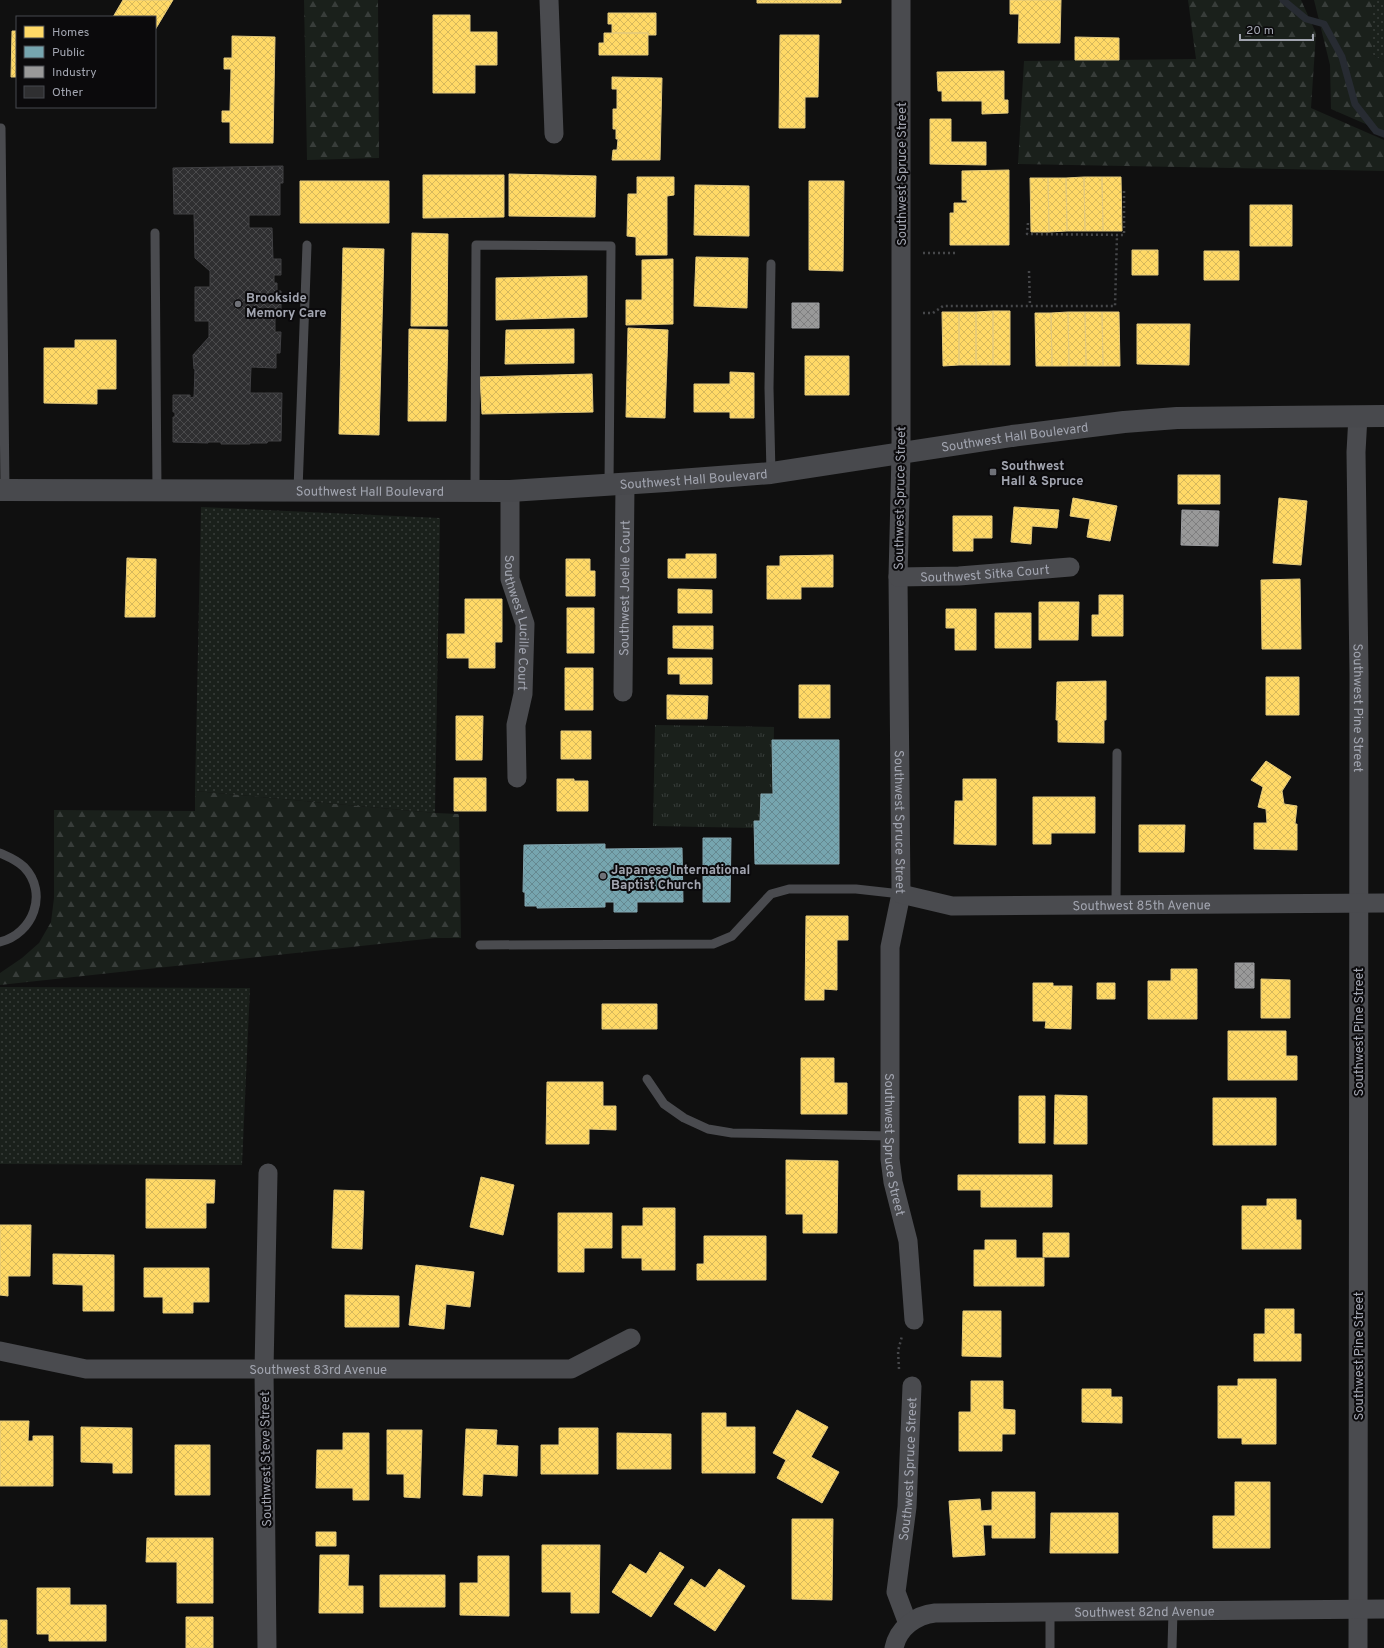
<svg xmlns="http://www.w3.org/2000/svg" width="1384" height="1648" font-family="Overpass,sans-serif">
<defs>
<pattern id="grass-dots" width="8" height="8" patternUnits="userSpaceOnUse"><rect width="8" height="8" fill="#1a201b"/><path d="M2 2h.1M6 6h.1" fill="none" stroke="#383d3a" stroke-width="1.8" stroke-linecap="round"/></pattern>
<pattern id="forest-firs" width="22" height="20" patternUnits="userSpaceOnUse"><rect width="22" height="20" fill="#1a201b"/><path d="M5 1l3.5 6h-7zM16 11l3.5 6h-7z" fill="#383d3a"/></pattern>
<pattern id="park-tufts" width="24" height="20" patternUnits="userSpaceOnUse"><rect width="24" height="20" fill="#1a201b"/><path d="M3 7l-1-3M5 7V3M7 7l1-3M15 17l-1-3M17 17v-4M19 17l1-3" fill="none" stroke="#383d3a"/></pattern>
<pattern id="homes-cross-hatch" width="8" height="8" patternUnits="userSpaceOnUse"><rect width="8" height="8" fill="#ffd966"/><path d="M0 0l8 8M0 8l8-8" fill="none" stroke="#d6b85c"/></pattern>
<pattern id="public-cross-hatch" width="8" height="8" patternUnits="userSpaceOnUse"><rect width="8" height="8" fill="#76a5af"/><path d="M0 0l8 8M0 8l8-8" fill="none" stroke="#658890"/></pattern>
<pattern id="industry-cross-hatch" width="8" height="8" patternUnits="userSpaceOnUse"><rect width="8" height="8" fill="#999"/><path d="M0 0l8 8M0 8l8-8" fill="none" stroke="#7f7f80"/></pattern>
<pattern id="building-cross-hatch" width="8" height="8" patternUnits="userSpaceOnUse"><rect width="8" height="8" fill="#2f2f31"/><path d="M0 0l8 8M0 8l8-8" fill="none" stroke="#4a4a4c"/></pattern>
</defs>
<rect width="100%" height="100%" fill="#101010"/>
<path fill="url(#grass-dots)" d="M 1372,0 L 1384,0 L 1384,62 L 1372,54 Z
M 201,507 L 440,518 L 435,813 L 195,791 Z
M 0,987 L 250,988 L 242,1165 L 0,1164 Z"/>
<path fill="url(#forest-firs)" d="M 304,0 L 378,0 L 379,158 L 307,160 Z
M 1188,0 L 1301,0 L 1316,33 L 1311,108 L 1384,140 L 1384,171 L 1018,164 L 1024,61 L 1196,59 Z
M 1314,0 L 1372,0 L 1372,54 L 1384,62 L 1384,132 L 1331,109 L 1330,65 Z
M 195,791 L 435,813 L 459,814 L 461,938 L 435,938 L 0,985 L 0,973 L 22,958 L 39,943 L 51,922 L 54,898 L 54,810 L 195,811 Z"/>
<path fill="url(#park-tufts)" d="M 655,725 L 774,727 L 773,794 L 761,794 L 760,821 L 754,828 L 653,826 Z"/>
<path fill="url(#homes-cross-hatch)" stroke="#e3c97c" d="M 123,0 L 173,0 L 155,30 L 155,17 L 113,17 Z
M 757,0 L 841,0 L 841,3 L 757,3 Z
M 1010,0 L 1061,0 L 1060,43 L 1018,43 L 1019,14 L 1010,14 Z
M 608,13 L 656,13 L 656,35 L 648,35 L 648,33 L 612,33 L 612,24 L 608,24 Z
M 433,15 L 470,15 L 470,32 L 497,32 L 497,65 L 475,65 L 475,93 L 433,93 Z
M 12,31 L 17,31 L 17,77 L 11,77 Z
M 604,33 L 648,33 L 648,55 L 599,55 L 599,43 L 604,43 Z
M 780,35 L 819,35 L 818,97 L 805,97 L 805,128 L 779,128 Z
M 232,36 L 275,37 L 273,143 L 230,143 L 230,122 L 222,122 L 222,111 L 230,111 L 231,69 L 224,69 L 224,58 L 232,58 Z
M 1075,37 L 1119,38 L 1119,60 L 1075,60 Z
M 1004,71 L 1004,100 L 1008,100 L 1008,113 L 982,114 L 982,101 L 942,101 L 942,91 L 938,91 L 937,72 Z
M 612,77 L 662,78 L 660,160 L 612,160 L 613,150 L 617,150 L 618,139 L 616,139 L 616,129 L 613,129 L 613,109 L 617,109 L 617,89 L 612,89 Z
M 930,119 L 951,119 L 951,142 L 986,142 L 986,165 L 930,164 Z
M 1009,170 L 1009,245 L 950,245 L 950,213 L 954,213 L 954,203 L 967,203 L 967,200 L 962,200 L 962,171 Z
M 509,174 L 596,176 L 595,217 L 509,216 Z
M 423,175 L 504,175 L 504,217 L 423,218 Z
M 637,177 L 674,177 L 674,195 L 667,196 L 667,255 L 636,255 L 636,237 L 627,236 L 628,194 L 637,194 Z
M 1084,177 L 1102,177 L 1103,231 L 1085,231 Z
M 1084,177 L 1085,231 L 1067,231 L 1066,178 Z
M 1102,177 L 1121,177 L 1122,231 L 1103,231 Z
M 1030,178 L 1048,178 L 1049,232 L 1031,232 Z
M 1048,178 L 1066,178 L 1067,231 L 1049,232 Z
M 300,181 L 389,181 L 389,223 L 300,223 Z
M 809,181 L 844,181 L 843,271 L 809,270 Z
M 695,185 L 749,186 L 749,236 L 694,235 Z
M 1250,205 L 1292,205 L 1292,246 L 1250,246 Z
M 412,233 L 448,234 L 447,326 L 411,326 Z
M 343,248 L 384,249 L 379,435 L 339,434 Z
M 1132,250 L 1158,250 L 1158,275 L 1132,275 Z
M 1204,251 L 1239,251 L 1239,280 L 1204,280 Z
M 696,257 L 748,258 L 747,308 L 694,306 Z
M 673,259 L 673,324 L 626,325 L 626,300 L 642,300 L 642,260 Z
M 587,276 L 587,317 L 496,320 L 496,278 Z
M 993,311 L 993,365 L 976,365 L 976,312 Z
M 993,311 L 1010,311 L 1010,365 L 993,365 Z
M 942,312 L 959,312 L 959,365 L 943,366 Z
M 959,312 L 976,312 L 976,365 L 959,365 Z
M 1068,312 L 1085,312 L 1086,366 L 1069,366 Z
M 1068,312 L 1069,366 L 1052,366 L 1051,313 Z
M 1085,312 L 1102,312 L 1103,366 L 1086,366 Z
M 1102,312 L 1119,312 L 1120,366 L 1103,366 Z
M 1035,313 L 1051,313 L 1052,366 L 1036,366 Z
M 1137,324 L 1190,324 L 1189,365 L 1137,364 Z
M 628,328 L 668,330 L 665,418 L 626,417 Z
M 409,329 L 448,330 L 446,421 L 408,421 Z
M 574,329 L 574,363 L 505,364 L 506,330 Z
M 75,340 L 116,340 L 116,389 L 97,389 L 97,404 L 44,403 L 44,348 L 75,348 Z
M 805,356 L 849,356 L 849,395 L 805,395 Z
M 730,372 L 754,373 L 754,418 L 730,418 L 730,412 L 694,412 L 694,384 L 730,384 Z
M 592,374 L 593,412 L 482,414 L 480,377 Z
M 1178,475 L 1220,475 L 1220,504 L 1178,504 Z
M 1073,498 L 1117,506 L 1110,541 L 1087,537 L 1090,519 L 1070,516 Z
M 1279,498 L 1307,501 L 1301,565 L 1273,563 Z
M 1014,507 L 1059,510 L 1057,528 L 1032,526 L 1031,544 L 1011,542 Z
M 953,516 L 992,516 L 992,538 L 973,538 L 973,551 L 953,551 Z
M 686,554 L 716,554 L 716,578 L 668,578 L 668,559 L 686,559 Z
M 833,555 L 833,587 L 801,587 L 801,599 L 767,599 L 767,566 L 780,566 L 780,556 Z
M 127,558 L 156,559 L 155,617 L 125,617 Z
M 566,559 L 590,559 L 590,571 L 595,571 L 595,596 L 566,596 Z
M 1300,579 L 1301,649 L 1262,649 L 1261,580 Z
M 678,589 L 712,590 L 712,613 L 678,613 Z
M 1099,595 L 1123,595 L 1123,636 L 1092,636 L 1092,615 L 1099,615 Z
M 465,599 L 502,599 L 502,642 L 495,642 L 495,668 L 469,668 L 469,658 L 447,658 L 447,634 L 465,634 Z
M 1039,602 L 1079,602 L 1078,640 L 1039,640 Z
M 567,608 L 594,608 L 594,653 L 567,653 Z
M 946,609 L 976,609 L 976,650 L 955,650 L 955,628 L 946,628 Z
M 995,613 L 1031,613 L 1031,648 L 995,648 Z
M 673,626 L 713,626 L 713,649 L 673,648 Z
M 668,658 L 712,658 L 712,684 L 680,684 L 680,674 L 668,674 Z
M 565,668 L 593,668 L 593,710 L 565,710 Z
M 1266,677 L 1299,677 L 1299,715 L 1266,715 Z
M 1106,681 L 1106,720 L 1104,720 L 1104,743 L 1058,742 L 1058,720 L 1056,720 L 1057,682 Z
M 799,685 L 830,685 L 830,718 L 799,718 Z
M 667,695 L 708,696 L 707,719 L 667,719 Z
M 456,716 L 483,716 L 482,760 L 456,760 Z
M 561,731 L 591,731 L 591,759 L 561,759 Z
M 1266,761 L 1291,777 L 1282,791 L 1284,804 L 1297,806 L 1295,824 L 1297,824 L 1297,850 L 1254,849 L 1254,823 L 1267,823 L 1266,809 L 1258,807 L 1263,787 L 1251,780 Z
M 454,778 L 486,778 L 486,811 L 454,811 Z
M 557,779 L 574,779 L 574,781 L 588,781 L 588,811 L 557,811 Z
M 963,779 L 996,779 L 996,845 L 954,844 L 955,801 L 963,801 Z
M 1033,797 L 1095,797 L 1095,833 L 1051,833 L 1051,844 L 1033,844 Z
M 1139,825 L 1185,825 L 1184,852 L 1139,852 Z
M 806,916 L 848,916 L 848,940 L 837,940 L 837,990 L 824,989 L 824,1000 L 805,1000 Z
M 1171,969 L 1197,969 L 1197,1019 L 1148,1019 L 1148,981 L 1171,981 Z
M 1261,979 L 1290,980 L 1290,1018 L 1261,1018 Z
M 1033,983 L 1053,983 L 1053,986 L 1072,986 L 1071,1029 L 1045,1028 L 1046,1021 L 1033,1021 Z
M 1097,983 L 1115,983 L 1115,999 L 1097,999 Z
M 602,1004 L 657,1004 L 657,1029 L 602,1029 Z
M 1228,1031 L 1286,1031 L 1286,1056 L 1297,1056 L 1297,1080 L 1228,1080 Z
M 801,1058 L 834,1058 L 834,1083 L 847,1083 L 847,1114 L 801,1114 Z
M 547,1082 L 603,1082 L 603,1106 L 616,1106 L 616,1130 L 589,1129 L 589,1144 L 546,1144 Z
M 1055,1095 L 1087,1096 L 1087,1144 L 1054,1144 Z
M 1019,1096 L 1045,1096 L 1045,1143 L 1019,1143 Z
M 1213,1098 L 1276,1098 L 1276,1145 L 1213,1145 Z
M 786,1160 L 838,1161 L 837,1233 L 803,1233 L 803,1214 L 786,1214 Z
M 958,1175 L 1052,1175 L 1052,1207 L 981,1207 L 981,1190 L 958,1190 Z
M 481,1177 L 514,1185 L 503,1235 L 470,1227 Z
M 146,1179 L 215,1180 L 214,1203 L 206,1203 L 206,1228 L 146,1228 Z
M 334,1190 L 364,1191 L 362,1249 L 332,1248 Z
M 1267,1199 L 1296,1199 L 1296,1220 L 1301,1220 L 1301,1249 L 1242,1249 L 1242,1206 L 1267,1206 Z
M 643,1208 L 675,1208 L 675,1270 L 642,1270 L 642,1258 L 622,1258 L 622,1226 L 643,1226 Z
M 558,1213 L 612,1213 L 612,1248 L 584,1248 L 584,1272 L 558,1272 Z
M 0,1225 L 31,1225 L 30,1276 L 8,1276 L 8,1296 L 0,1295 Z
M 1043,1233 L 1069,1233 L 1069,1257 L 1043,1257 Z
M 704,1236 L 766,1236 L 766,1280 L 697,1280 L 697,1264 L 704,1264 Z
M 985,1240 L 1016,1240 L 1016,1258 L 1044,1258 L 1044,1286 L 974,1286 L 974,1250 L 985,1250 Z
M 53,1254 L 114,1255 L 114,1311 L 83,1311 L 83,1285 L 53,1284 Z
M 416,1265 L 474,1272 L 470,1307 L 446,1304 L 444,1329 L 409,1325 Z
M 144,1268 L 209,1268 L 209,1302 L 193,1302 L 193,1313 L 163,1313 L 163,1297 L 144,1297 Z
M 345,1295 L 399,1296 L 399,1327 L 345,1327 Z
M 1265,1309 L 1294,1309 L 1294,1334 L 1301,1334 L 1301,1361 L 1254,1361 L 1254,1334 L 1265,1334 Z
M 963,1311 L 1001,1311 L 1001,1357 L 962,1356 Z
M 1238,1379 L 1276,1379 L 1276,1444 L 1242,1444 L 1242,1438 L 1218,1438 L 1218,1386 L 1238,1386 Z
M 971,1381 L 1003,1381 L 1003,1409 L 1015,1410 L 1015,1434 L 1002,1434 L 1002,1451 L 959,1451 L 959,1412 L 971,1412 Z
M 1082,1389 L 1111,1389 L 1111,1397 L 1122,1397 L 1122,1423 L 1082,1422 Z
M 797,1410 L 828,1427 L 811,1457 L 839,1472 L 822,1503 L 777,1478 L 786,1460 L 773,1453 Z
M 702,1413 L 726,1413 L 726,1427 L 755,1427 L 755,1473 L 702,1473 Z
M 0,1421 L 29,1421 L 28,1441 L 33,1441 L 33,1436 L 53,1436 L 53,1486 L 0,1486 Z
M 81,1427 L 132,1428 L 132,1473 L 113,1473 L 113,1463 L 81,1462 Z
M 559,1428 L 598,1428 L 598,1474 L 541,1474 L 541,1445 L 559,1445 Z
M 466,1429 L 497,1430 L 496,1445 L 518,1446 L 517,1476 L 483,1474 L 482,1496 L 463,1495 Z
M 387,1430 L 422,1430 L 420,1498 L 404,1497 L 404,1474 L 387,1474 Z
M 343,1433 L 369,1433 L 369,1500 L 353,1500 L 353,1488 L 316,1488 L 317,1450 L 343,1450 Z
M 617,1433 L 671,1434 L 671,1469 L 617,1469 Z
M 175,1445 L 210,1445 L 210,1495 L 175,1495 Z
M 1235,1482 L 1270,1482 L 1270,1548 L 1213,1548 L 1213,1516 L 1235,1516 Z
M 992,1492 L 1035,1492 L 1035,1538 L 992,1538 L 992,1525 L 983,1525 L 985,1555 L 953,1557 L 949,1501 L 980,1499 L 981,1511 L 992,1510 Z
M 1051,1513 L 1118,1513 L 1118,1553 L 1050,1553 Z
M 792,1519 L 833,1519 L 832,1600 L 792,1599 Z
M 316,1532 L 336,1532 L 336,1546 L 316,1546 Z
M 147,1538 L 213,1538 L 213,1603 L 177,1603 L 177,1562 L 146,1562 Z
M 542,1545 L 600,1545 L 599,1613 L 571,1613 L 571,1592 L 542,1592 Z
M 660,1552 L 684,1567 L 651,1617 L 612,1592 L 630,1564 L 646,1574 Z
M 320,1555 L 349,1555 L 348,1586 L 363,1586 L 363,1613 L 319,1613 Z
M 478,1556 L 509,1556 L 509,1616 L 460,1615 L 460,1583 L 478,1583 Z
M 719,1569 L 745,1586 L 715,1631 L 674,1604 L 691,1579 L 705,1588 Z
M 380,1575 L 445,1575 L 445,1607 L 380,1607 Z
M 37,1588 L 70,1588 L 70,1605 L 106,1605 L 106,1641 L 49,1641 L 49,1634 L 37,1634 Z
M 186,1617 L 213,1617 L 213,1648 L 186,1648 Z
M 0,1620 L 7,1620 L 7,1648 L 0,1648 Z"/>
<path fill="url(#public-cross-hatch)" stroke="#83a5af" d="M 772,740 L 839,740 L 839,864 L 755,864 L 754,821 L 760,821 L 761,794 L 773,794 Z
M 703,838 L 731,838 L 730,902 L 703,902 Z
M 605,844 L 605,849 L 682,848 L 683,902 L 637,902 L 637,912 L 614,912 L 614,902 L 605,902 L 605,907 L 537,908 L 537,906 L 525,906 L 525,892 L 523,892 L 524,845 Z"/>
<path fill="url(#industry-cross-hatch)" stroke="#9c9da0" d="M 792,303 L 819,303 L 819,328 L 792,328 Z
M 1182,510 L 1219,511 L 1218,546 L 1181,545 Z
M 1235,963 L 1254,963 L 1254,988 L 1235,988 Z"/>
<g fill="none" stroke-linecap="round" stroke-linejoin="round">
<path stroke="#272b32" stroke-width="7" d="M 1283,0 L 1306,19 L 1324,24 L 1342,57 L 1355,104 L 1376,131 L 1384,134"/>
</g>
<path fill="url(#building-cross-hatch)" stroke="#404043" d="M 283,166 L 283,183 L 280,183 L 280,215 L 249,215 L 249,228 L 272,228 L 273,259 L 281,259 L 281,275 L 274,275 L 274,283 L 277,283 L 277,291 L 281,291 L 281,317 L 277,317 L 275,319 L 275,332 L 281,332 L 280,353 L 276,353 L 276,368 L 251,367 L 250,393 L 282,393 L 281,441 L 268,441 L 267,443 L 250,443 L 250,444 L 221,444 L 221,442 L 208,442 L 208,443 L 173,442 L 173,417 L 175,417 L 175,412 L 173,412 L 173,395 L 190,395 L 190,398 L 194,397 L 195,369 L 194,369 L 193,355 L 209,337 L 209,321 L 195,321 L 195,287 L 210,287 L 210,271 L 195,258 L 194,214 L 174,214 L 173,168 Z"/>
<g fill="none" stroke-linecap="round" stroke-linejoin="round">
<path stroke="#46474a" stroke-width="2.5" stroke-dasharray="2 3" stroke-linecap="butt" d="M 1028,223 L 1027,234 L 1124,235 L 1124,188
M 923,253 L 957,253
M 1029,271 L 1030,306
M 923,313 L 933,313 L 943,306 L 1115,306 L 1117,235
M 899,1369 L 898,1351 L 902,1336"/>
<path stroke="#4a4b4f" stroke-width="9" d="M 1,128 L 5,490
M 155,233 L 157,490
M 771,264 L 769,388 L 771,473
M 298,490 L 307,245
M 475,490 L 476,245 L 611,246 L 609,485
M 0,853 C 9,857 17,860 24,867 C 49,893 33,934 0,942
M 1116,905 L 1117,753
M 480,945 L 713,944 L 732,936 L 771,894 L 789,889 L 856,889 L 901,894
M 647,1079 L 664,1104 L 684,1118 L 708,1129 L 732,1133 L 890,1136
M 1050,1612 L 1050,1648
M 1172,1648 L 1173,1611"/>
<g stroke="#4a4b4f" stroke-width="19">
<path d="M 549,0 L 554,134"/>
<path id="s1" d="M 901,0 L 901,454 L 898,577 L 901,894 L 890,947 L 890,1159 L 893,1182 L 908,1241 L 914,1320"/>
<path id="s2" d="M 1358,416 L 1356,452 L 1359,674 L 1358,1648"/>
<path id="s3" d="M 510,491 L 510,579 L 525,624 L 523,694 L 516,725 L 517,778"/>
<path id="s4" d="M 898,577 L 959,576 L 1070,567"/>
<path id="s5" d="M 623,692 L 625,484"/>
<path id="s6" d="M 901,894 L 952,906 L 1384,903"/>
<path id="s7" d="M 0,1351 L 86,1369 L 571,1369 L 631,1338"/>
<path id="s8" d="M 908,1624 L 896,1592 L 907,1507 L 912,1386"/>
<path d="M 267,1648 L 264,1370 L 268,1173"/>
<path id="s9" d="M 894,1648 C 898,1628 916,1615 935,1613 L 1384,1609"/>
</g>
<path stroke="#48494d" stroke-width="22" id="s10" d="M 0,490 L 510,491 L 666,481 L 771,473 L 1012,436 L 1124,422 L 1177,418 L 1384,416"/>
</g>
<g fill="#6f7178" stroke="#0b0a0c" stroke-width="1.5">
<circle cx="238" cy="304" r="4"/>
<rect x="989" y="468" width="8" height="8" rx="2"/>
<circle cx="603" cy="876" r="4"/>
</g>
<g text-anchor="middle" stroke-width="4" stroke-linejoin="round" paint-order="stroke">
<g font-size="13" fill="#a2a5b0" stroke="#0b0a0c">
<text transform="translate(901 174) rotate(-90)" y="5">Southwest Spruce Street</text>
<text dy="5" stroke="none"><textPath href="#s10" startOffset="1018">Southwest Hall Boulevard</textPath></text>
<text dy="5" stroke="none"><textPath href="#s10" startOffset="694">Southwest Hall Boulevard</textPath></text>
<text dy="5" stroke="none"><textPath href="#s10" startOffset="370">Southwest Hall Boulevard</textPath></text>
<text transform="translate(899 498) rotate(-89)" y="5">Southwest Spruce Street</text>
<text dy="5" stroke="none"><textPath href="#s4" startOffset="87">Southwest Sitka Court</textPath></text>
<text dy="5" stroke="none"><textPath href="#s5" startOffset="104">Southwest Joelle Court</textPath></text>
<text dy="5" stroke="none"><textPath href="#s3" startOffset="133">Southwest Lucille Court</textPath></text>
<text dy="5" stroke="none"><textPath href="#s2" startOffset="292">Southwest Pine Street</textPath></text>
<text dy="5" stroke="none"><textPath href="#s1" startOffset="822">Southwest Spruce Street</textPath></text>
<text dy="5" stroke="none"><textPath href="#s6" startOffset="242">Southwest 85th Avenue</textPath></text>
<text transform="translate(1358 1032) rotate(-90)" y="5">Southwest Pine Street</text>
<text dy="5" stroke="none"><textPath href="#s1" startOffset="1146">Southwest Spruce Street</textPath></text>
<text transform="translate(1358 1356) rotate(-90)" y="5">Southwest Pine Street</text>
<text dy="5" stroke="none"><textPath href="#s7" startOffset="320">Southwest 83rd Avenue</textPath></text>
<text transform="translate(265 1459) rotate(-91)" y="5">Southwest Steve Street</text>
<text dy="5" stroke="none"><textPath href="#s8" startOffset="158">Southwest Spruce Street</textPath></text>
<text dy="5" stroke="none"><textPath href="#s9" startOffset="267">Southwest 82nd Avenue</textPath></text>
</g>
<g font-size="13" font-weight="bold" fill="#a2a5b0" stroke="#0b0a0c" text-anchor="start">
<text x="246" y="302">Brookside<tspan x="246" dy="15">Memory Care</tspan></text>
<text x="1001" y="470">Southwest<tspan x="1001" dy="15">Hall &amp; Spruce</tspan></text>
<text x="611" y="874">Japanese International<tspan x="611" dy="15">Baptist Church</tspan></text>
</g>
</g>
<rect x="16" y="16" width="140" height="92" fill="#0b0a0c" stroke="#47484e"/>
<rect x="24" y="26" width="20" height="12" fill="#ffd966" stroke="#47484e"/>
<text x="52" y="36" font-size="12" fill="#a2a5b0">Homes</text>
<rect x="24" y="46" width="20" height="12" fill="#76a5af" stroke="#47484e"/>
<text x="52" y="56" font-size="12" fill="#a2a5b0">Public</text>
<rect x="24" y="66" width="20" height="12" fill="#999999" stroke="#47484e"/>
<text x="52" y="76" font-size="12" fill="#a2a5b0">Industry</text>
<rect x="24" y="86" width="20" height="12" fill="#2f2f31" stroke="#47484e"/>
<text x="52" y="96" font-size="12" fill="#a2a5b0">Other</text>
<path d="M1240 34v6h73v-6" fill="none" stroke="#a2a5b0" stroke-width="2"/>
<text x="1246" y="34" font-size="12" fill="#a2a5b0" stroke="#0b0a0c" stroke-width="3" paint-order="stroke">20 m</text>
</svg>
